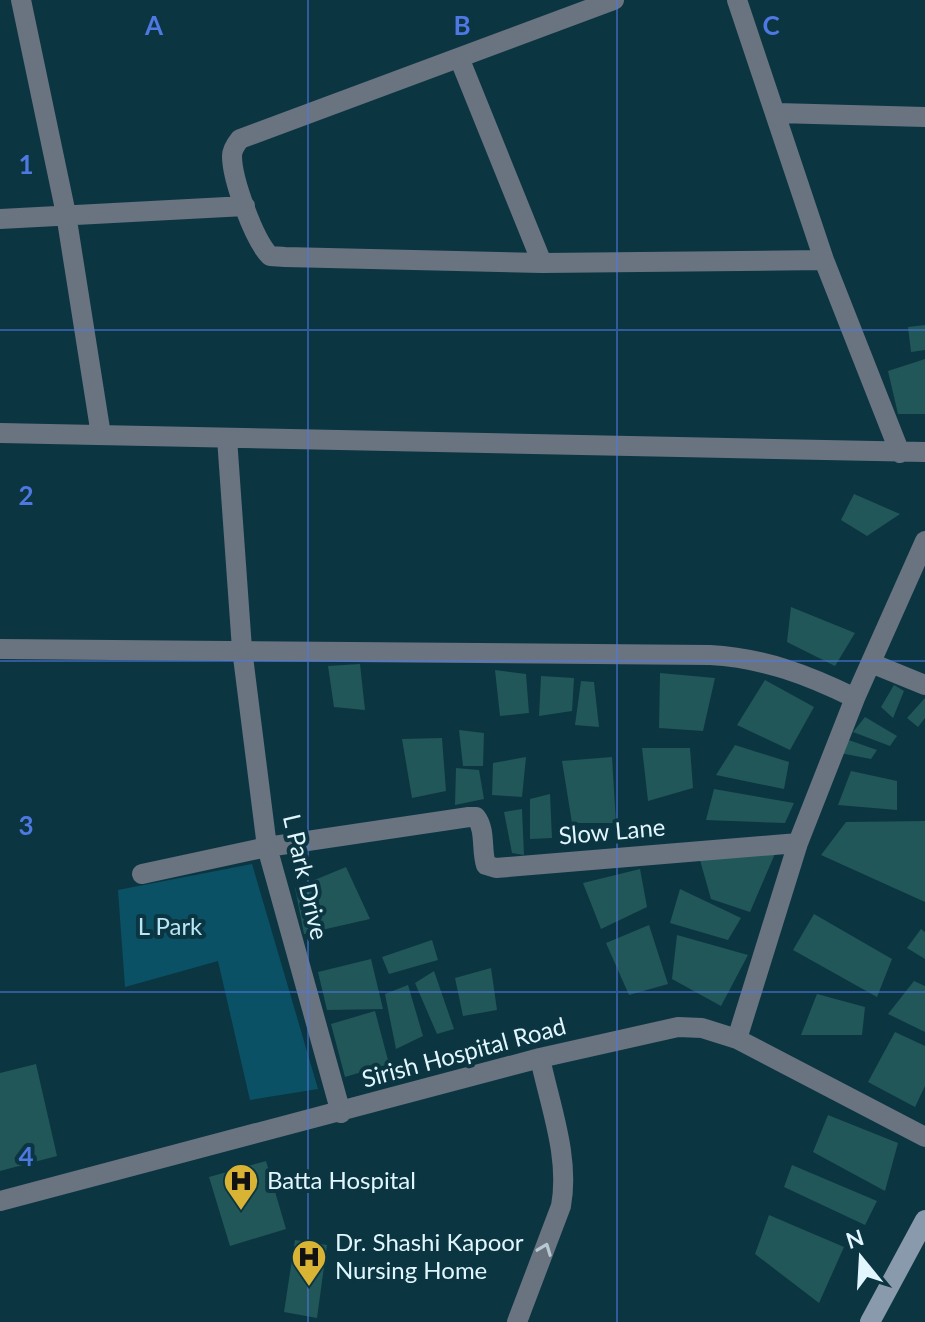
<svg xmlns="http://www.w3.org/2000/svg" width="925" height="1322" font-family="Lato,sans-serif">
<rect width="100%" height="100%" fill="#0c3542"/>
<path fill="#0b5165" d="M 252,864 L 318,1089 L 250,1100 L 218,961 L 125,987 L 118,890 Z"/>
<path fill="#215758" d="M 925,325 L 925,350 L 911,352 L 908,327 Z
M 925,359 L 925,414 L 898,414 L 888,371 Z
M 854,494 L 900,514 L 867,536 L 841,520 Z
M 791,607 L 855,633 L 835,666 L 787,642 Z
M 360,664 L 365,710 L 334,707 L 328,666 Z
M 495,670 L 526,674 L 529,713 L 500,716 Z
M 660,673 L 715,678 L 703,731 L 659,728 Z
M 541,676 L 574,678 L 572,711 L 539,716 Z
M 765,680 L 814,707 L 790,750 L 737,725 Z
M 581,681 L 594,682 L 599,727 L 575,725 Z
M 894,685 L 904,691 L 893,718 L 881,707 Z
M 925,698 L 925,718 L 918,727 L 907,718 Z
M 865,717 L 897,736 L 890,746 L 853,732 Z
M 459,730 L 484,733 L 483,766 L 463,766 Z
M 442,738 L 446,791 L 412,798 L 402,739 Z
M 843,738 L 877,750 L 871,759 L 840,753 Z
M 735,745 L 789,762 L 784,789 L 716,775 Z
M 642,748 L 690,748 L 693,788 L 648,801 Z
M 526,757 L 522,797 L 492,795 L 493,763 Z
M 612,757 L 616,823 L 572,823 L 562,761 Z
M 456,768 L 479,770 L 484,799 L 455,805 Z
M 851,771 L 897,781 L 897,810 L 838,805 Z
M 714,789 L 794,803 L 785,823 L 706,820 Z
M 550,794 L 552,838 L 530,839 L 530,799 Z
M 522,809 L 524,855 L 512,853 L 504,812 Z
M 925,821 L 925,902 L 821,855 L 846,822 Z
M 777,849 L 750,912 L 711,899 L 698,853 Z
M 346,867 L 370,919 L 304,934 L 295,888 Z
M 640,869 L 647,907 L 601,929 L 583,883 Z
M 680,889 L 741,918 L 728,940 L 670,923 Z
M 814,914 L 892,959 L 877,997 L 793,950 Z
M 649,925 L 668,984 L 629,995 L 606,943 Z
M 921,929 L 925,932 L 925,959 L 907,948 Z
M 677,935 L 748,955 L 721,1006 L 672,979 Z
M 432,940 L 438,960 L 389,974 L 382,957 Z
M 371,959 L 383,1009 L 327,1010 L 318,972 Z
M 491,968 L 497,1010 L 463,1016 L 455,978 Z
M 434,971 L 454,1029 L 437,1034 L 415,983 Z
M 914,981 L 925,986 L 925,1032 L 888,1014 Z
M 408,985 L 423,1036 L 396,1049 L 385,994 Z
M 817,994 L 865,1007 L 862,1035 L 801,1035 Z
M 375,1011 L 389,1064 L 345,1077 L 331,1024 Z
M 895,1032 L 925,1046 L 925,1086 L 915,1107 L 868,1082 Z
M 36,1064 L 57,1156 L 0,1171 L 0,1073 Z
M 828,1115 L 898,1143 L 885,1191 L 813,1152 Z
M 266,1161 L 286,1229 L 230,1246 L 209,1177 Z
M 792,1165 L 877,1201 L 865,1225 L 784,1187 Z
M 769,1215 L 844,1247 L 819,1303 L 755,1254 Z
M 295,1240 L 327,1245 L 317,1318 L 284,1312 Z"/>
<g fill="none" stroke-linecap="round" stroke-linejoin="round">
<path stroke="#697480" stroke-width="20" d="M 21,0 L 66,214 L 101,435
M 614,0 L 240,139 C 236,144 232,150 232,156 C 232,179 254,240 270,256 L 285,257 L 542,263 L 824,260
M 737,0 L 824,260 L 900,453
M 460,60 L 542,263
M 777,113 L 925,117
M 0,219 L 245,206
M 0,433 L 925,452
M 227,438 L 242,649 L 267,847 L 341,1113
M 0,649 L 710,655 C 764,658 808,675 855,698 L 798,843
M 871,663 L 925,685
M 855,698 L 925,541
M 142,874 L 267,847 L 469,817 L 476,817 C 486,830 481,850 486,865 L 496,868 L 798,843 L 737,1039
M 0,1201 L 540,1058 L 678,1027 L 702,1028 L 737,1039 L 925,1137
M 517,1322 L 561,1206 C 570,1157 550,1106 540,1058"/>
<path stroke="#899aad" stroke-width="20" d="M 870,1322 L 925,1220"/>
</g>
<defs><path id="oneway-chevron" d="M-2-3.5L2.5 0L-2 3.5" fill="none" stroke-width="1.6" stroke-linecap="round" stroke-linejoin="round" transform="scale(2)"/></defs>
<use stroke="#b7c8d2" href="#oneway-chevron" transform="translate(545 1249) rotate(-69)"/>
<path fill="none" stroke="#4e78e2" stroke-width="2" stroke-opacity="0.55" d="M 308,0 L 308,1322M 617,0 L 617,1322M 0,330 L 925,330M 0,661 L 925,661M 0,992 L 925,992"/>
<defs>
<g id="hospital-pin" transform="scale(1.8)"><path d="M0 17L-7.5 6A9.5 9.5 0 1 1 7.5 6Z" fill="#d9b334" stroke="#0c3542"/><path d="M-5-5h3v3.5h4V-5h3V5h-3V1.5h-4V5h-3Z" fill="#111"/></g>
</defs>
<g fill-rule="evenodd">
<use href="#hospital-pin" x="241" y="1181"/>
<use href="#hospital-pin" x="309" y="1257"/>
</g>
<g text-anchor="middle" stroke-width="8" stroke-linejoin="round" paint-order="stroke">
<g font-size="24" fill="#e1f6fe" stroke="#0c3542">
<text transform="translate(612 832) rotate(-5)" y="8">Slow Lane</text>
<text transform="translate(305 877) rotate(77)" y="8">L Park Drive</text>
<text transform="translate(464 1053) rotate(-15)" y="8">Sirish Hospital Road</text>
</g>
<g font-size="24" fill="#bae5f5" stroke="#0c3542">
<text x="170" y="935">L Park</text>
</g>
<g font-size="24" fill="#e1f6fe" stroke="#0c3542" text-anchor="start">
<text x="267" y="1189">Batta Hospital</text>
<text x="335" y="1251">Dr. Shashi Kapoor<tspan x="335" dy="28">Nursing Home</tspan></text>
</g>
</g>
<g font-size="26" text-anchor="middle" font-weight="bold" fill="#4e78e2" stroke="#0c3542" stroke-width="8" stroke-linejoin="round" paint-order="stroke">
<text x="154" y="35">A</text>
<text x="462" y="35">B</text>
<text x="771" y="35">C</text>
<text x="26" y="174">1</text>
<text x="26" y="505">2</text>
<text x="26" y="835">3</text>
<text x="26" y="1166">4</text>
</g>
<g transform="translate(861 1258) rotate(342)" stroke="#0c3542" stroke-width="6" paint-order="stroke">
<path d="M0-6L14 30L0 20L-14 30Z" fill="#e1f6fe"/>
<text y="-12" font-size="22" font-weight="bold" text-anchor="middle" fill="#e1f6fe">N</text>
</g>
</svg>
